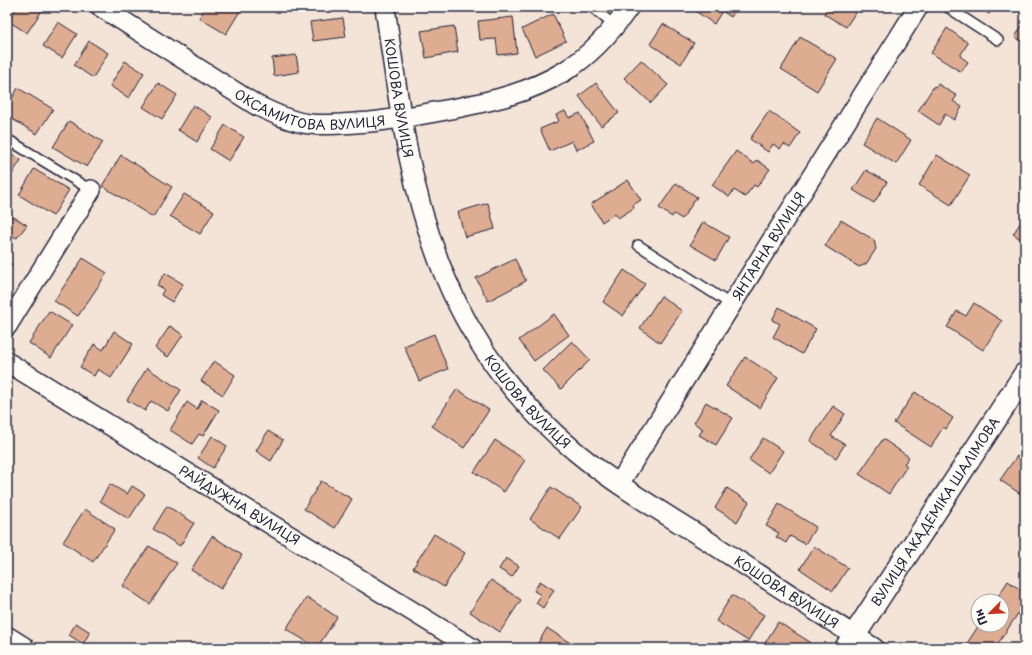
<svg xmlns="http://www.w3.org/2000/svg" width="1032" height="655" font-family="'Playpen Sans',sans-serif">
<rect width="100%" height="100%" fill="#f4e4d8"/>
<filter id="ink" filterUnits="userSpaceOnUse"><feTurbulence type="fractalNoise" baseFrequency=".025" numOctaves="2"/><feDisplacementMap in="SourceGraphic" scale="8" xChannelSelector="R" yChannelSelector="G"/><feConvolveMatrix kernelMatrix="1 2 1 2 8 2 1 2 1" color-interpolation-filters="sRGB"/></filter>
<g filter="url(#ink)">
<path fill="#deac91" stroke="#22223b" d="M 17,7 L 39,7 L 43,9 L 27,33 L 8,21 Z
M 206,7 L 233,7 L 240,11 L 226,34 L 199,18 Z
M 306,7 L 339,7 L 339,8 L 307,12 Z
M 691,7 L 738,7 L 731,17 L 722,11 L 714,24 L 691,8 Z
M 828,7 L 859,7 L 846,27 L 824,14 Z
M 979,7 L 994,7 L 989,14 Z
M 553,14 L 566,41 L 535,56 L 522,29 Z
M 513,17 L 517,53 L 498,55 L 496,39 L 480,40 L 478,21 Z
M 343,18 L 346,37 L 313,41 L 310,22 Z
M 1025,21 L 1025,43 L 1015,37 Z
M 58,22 L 77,34 L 62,58 L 43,46 Z
M 663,24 L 694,43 L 681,64 L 650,44 Z
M 454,26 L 458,52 L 426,58 L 421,31 Z
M 947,28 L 968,43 L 960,56 L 968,62 L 961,72 L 931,53 Z
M 800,37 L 837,59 L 817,91 L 781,69 Z
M 89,41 L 108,53 L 93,78 L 74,65 Z
M 296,55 L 299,72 L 274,76 L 272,58 Z
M 641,60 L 668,85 L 651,103 L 624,78 Z
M 125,61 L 144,73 L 129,98 L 110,86 Z
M 158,83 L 177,95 L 162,119 L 143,107 Z
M 596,83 L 619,113 L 601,126 L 579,96 Z
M 938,84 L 957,96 L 953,101 L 962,107 L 954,120 L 945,114 L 939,125 L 918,111 L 934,86 L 936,87 Z
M 18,88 L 53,109 L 37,134 L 7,116 L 7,107 Z
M 193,105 L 212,117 L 197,142 L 178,130 Z
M 565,111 L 569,118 L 580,113 L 594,141 L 576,150 L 572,141 L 550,151 L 540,129 L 559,121 L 556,115 Z
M 769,111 L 800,133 L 790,148 L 784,144 L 780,149 L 773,144 L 768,152 L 750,139 Z
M 877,118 L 911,140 L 896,164 L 862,143 Z
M 69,121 L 103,142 L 87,167 L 53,147 Z
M 225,125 L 244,137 L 229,161 L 210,149 Z
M 7,151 L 21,160 L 7,182 Z
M 736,151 L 754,164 L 757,160 L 770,169 L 757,187 L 754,185 L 745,197 L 734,190 L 729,197 L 712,185 Z
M 121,155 L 172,187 L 153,217 L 102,186 Z
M 937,155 L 970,175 L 951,205 L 919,185 Z
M 34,169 L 69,190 L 53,216 L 19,195 Z
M 866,170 L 887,182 L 874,203 L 853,190 Z
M 628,180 L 641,200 L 633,205 L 634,208 L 618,218 L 615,213 L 602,222 L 591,204 Z
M 676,183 L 697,197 L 682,219 L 674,214 L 672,217 L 659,208 Z
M 184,194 L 214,211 L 200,234 L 170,216 Z
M 488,203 L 495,229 L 465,237 L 458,212 Z
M 7,213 L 27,225 L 17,238 L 8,234 L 7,236 Z
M 1025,216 L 1025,242 L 1013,234 Z
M 841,220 L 874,240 L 876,249 L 866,264 L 859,267 L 825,246 Z
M 703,222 L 729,237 L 716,260 L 690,245 Z
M 83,258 L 107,273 L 78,316 L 54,301 Z
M 515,259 L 526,281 L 488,301 L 476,278 Z
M 7,261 L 12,264 L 7,272 Z
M 624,270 L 645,284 L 623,316 L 603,302 Z
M 165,273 L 183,284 L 172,302 L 161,295 L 164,289 L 157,285 Z
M 661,296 L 682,311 L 660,343 L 640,328 Z
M 974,303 L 1002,321 L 983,350 L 947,327 L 957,311 L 966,316 Z
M 779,307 L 816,329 L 802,354 L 773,337 L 780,324 L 772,320 Z
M 49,311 L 72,325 L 51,358 L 29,343 Z
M 554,314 L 569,335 L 534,361 L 519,340 Z
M 170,326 L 183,335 L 168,357 L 155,348 Z
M 114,331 L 133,344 L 111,378 L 98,369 L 94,376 L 80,367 L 94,344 L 103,350 Z
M 434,334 L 448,369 L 419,381 L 404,346 Z
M 572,341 L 590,360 L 561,389 L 543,370 Z
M 745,357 L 778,378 L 760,408 L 726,386 Z
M 214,361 L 235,375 L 223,395 L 201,381 Z
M 147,368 L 181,390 L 168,411 L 151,401 L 145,411 L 127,400 Z
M 457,389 L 489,410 L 464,448 L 432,426 Z
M 915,392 L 953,418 L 946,429 L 943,427 L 931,447 L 894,423 Z
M 202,400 L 219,410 L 203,436 L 199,434 L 192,444 L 170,430 L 187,402 L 197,409 Z
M 706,402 L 733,418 L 716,445 L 699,435 L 703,429 L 694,423 Z
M 833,406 L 845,414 L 831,436 L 845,444 L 836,458 L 810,441 Z
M 268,431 L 283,440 L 271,461 L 256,451 Z
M 212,436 L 227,446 L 213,468 L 198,458 Z
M 763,438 L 783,451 L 769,473 L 749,460 Z
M 883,439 L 909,457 L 904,464 L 907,466 L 889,494 L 859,474 Z
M 495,440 L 525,460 L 504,492 L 474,472 Z
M 1017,456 L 1025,461 L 1025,497 L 1000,480 Z
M 321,481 L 352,499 L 335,528 L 304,509 Z
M 110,484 L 127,494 L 132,486 L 145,494 L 129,519 L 100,501 Z
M 551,487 L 582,507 L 560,539 L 530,519 Z
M 727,488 L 749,502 L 737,522 L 715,508 Z
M 779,504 L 816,527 L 805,544 L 790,536 L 786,543 L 776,537 L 779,533 L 766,526 Z
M 167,506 L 194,523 L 180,546 L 153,529 Z
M 85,509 L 115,529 L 93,562 L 63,542 Z
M 434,534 L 465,553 L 444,587 L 413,568 Z
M 212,536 L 242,555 L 221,589 L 191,570 Z
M 149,546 L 177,563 L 150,604 L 123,586 Z
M 814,546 L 848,568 L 833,591 L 800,569 Z
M 506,558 L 519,566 L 512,577 L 499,569 Z
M 491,580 L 521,600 L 500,632 L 470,612 Z
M 540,581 L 554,590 L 543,608 L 536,603 L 541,595 L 534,591 Z
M 1008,581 L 1025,593 L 1025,603 L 995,648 L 964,648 L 979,625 L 1002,625 L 1002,601 L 995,601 Z
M 732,595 L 764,615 L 748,641 L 716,621 Z
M 307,597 L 337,617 L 317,648 L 286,629 Z
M 778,622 L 810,642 L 806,648 L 762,648 Z
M 76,623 L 90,632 L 83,644 L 69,635 Z
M 547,628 L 578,648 L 535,648 Z"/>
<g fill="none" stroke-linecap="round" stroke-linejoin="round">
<g stroke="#22223b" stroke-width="12">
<path id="lane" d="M 592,7 L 615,26
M 947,7 L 998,40
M 7,139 L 91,190
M 638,245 L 732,305"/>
</g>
<g stroke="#22223b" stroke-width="22">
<g id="street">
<path id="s1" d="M 101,7 L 256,105 C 273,113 291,122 310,124 C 330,126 350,123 370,122 C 398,119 424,114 451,109 C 492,101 529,93 565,71 C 591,55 612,31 629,7"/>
<path id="s2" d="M 385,7 C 398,99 409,192 446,279 C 474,346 520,406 576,452 C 617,486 664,513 708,541 C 763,577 818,613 874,648"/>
<path d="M 7,326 L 91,190"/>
<path id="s3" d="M 7,362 L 472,648"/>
<path id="s4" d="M 619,484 L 918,7"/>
</g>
</g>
<g stroke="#22223b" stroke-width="25">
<g id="secondary">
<path d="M 7,638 L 23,648"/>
<path id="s5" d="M 846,648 L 1025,374"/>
</g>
</g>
<use href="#lane" stroke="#fdfcf7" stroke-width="9"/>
<use href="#street" stroke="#fdfcf7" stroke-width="19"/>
<use href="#secondary" stroke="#fdfcf7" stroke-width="22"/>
</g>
</g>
<g text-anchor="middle" stroke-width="3" stroke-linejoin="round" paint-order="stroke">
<g font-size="13" fill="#22223b" stroke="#fdfcf7">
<text dy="5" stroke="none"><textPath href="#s2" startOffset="92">КОШОВА ВУЛИЦЯ</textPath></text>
<text dy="5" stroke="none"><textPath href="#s1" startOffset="238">ОКСАМИТОВА ВУЛИЦЯ</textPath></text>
<text dy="5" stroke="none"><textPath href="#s4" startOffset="281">ЯНТАРНА ВУЛИЦЯ</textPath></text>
<text dy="5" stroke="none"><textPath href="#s2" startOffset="428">КОШОВА ВУЛИЦЯ</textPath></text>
<text dy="5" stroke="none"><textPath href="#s3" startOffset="273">РАЙДУЖНА ВУЛИЦЯ</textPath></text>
<text dy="5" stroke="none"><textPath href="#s5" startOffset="163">ВУЛИЦЯ АКАДЕМІКА ШАЛІМОВА</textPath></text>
<text dy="5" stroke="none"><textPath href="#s2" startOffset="751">КОШОВА ВУЛИЦЯ</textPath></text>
</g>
</g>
<rect width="1032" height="655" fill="none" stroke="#fdfcf7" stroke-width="24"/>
<rect x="12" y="12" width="1008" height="631" fill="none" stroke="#22223b" stroke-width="1.5" filter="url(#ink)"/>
<g transform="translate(990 613) rotate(246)"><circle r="19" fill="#fdfcf7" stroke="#a5a5ac"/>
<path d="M0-3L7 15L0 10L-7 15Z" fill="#c8321e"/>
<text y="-6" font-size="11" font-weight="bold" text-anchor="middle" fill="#22223b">Пн</text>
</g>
</svg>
